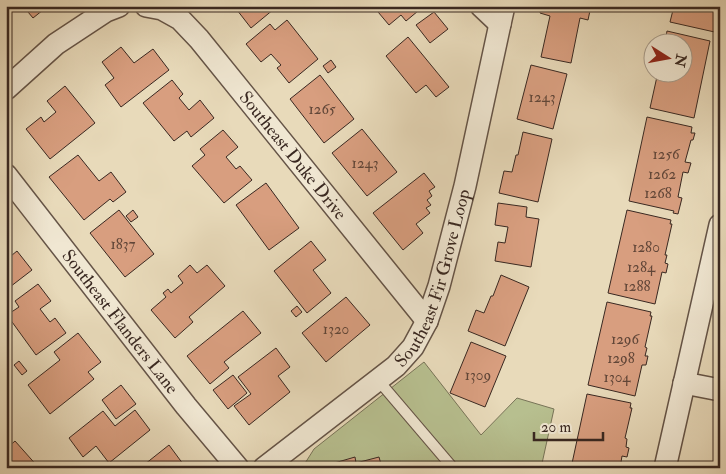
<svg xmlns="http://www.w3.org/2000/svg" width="726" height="474" font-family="'IM FELL Double Pica',serif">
<rect width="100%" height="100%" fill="#e8daba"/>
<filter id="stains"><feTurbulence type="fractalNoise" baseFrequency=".004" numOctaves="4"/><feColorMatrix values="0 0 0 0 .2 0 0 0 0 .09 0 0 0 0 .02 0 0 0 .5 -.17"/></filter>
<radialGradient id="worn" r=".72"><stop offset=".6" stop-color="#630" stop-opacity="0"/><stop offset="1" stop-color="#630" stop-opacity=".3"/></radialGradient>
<path fill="#b7bf8f" stroke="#787458" d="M 424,362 L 481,435 L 517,398 L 554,409 L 541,468 L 302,468 L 314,449 Z"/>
<path fill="#d89e7f" stroke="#392821" d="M 6,6 L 10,6 L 14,10 L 6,17 Z
M 23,6 L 48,6 L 33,18 Z
M 242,6 L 272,6 L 274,9 L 251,28 L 237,10 Z
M 373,6 L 424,6 L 406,21 L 401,15 L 389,25 Z
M 541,6 L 591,6 L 588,20 L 580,18 L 571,63 L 541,57 L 550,16 L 540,13 Z
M 674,6 L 720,6 L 720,28 L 719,33 L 670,22 Z
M 434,12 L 448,29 L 430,43 L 416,25 Z
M 287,20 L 318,59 L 289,83 L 277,68 L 281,65 L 271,54 L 261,62 L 246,44 L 270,24 L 275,30 Z
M 667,31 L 710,41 L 694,118 L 650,108 L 658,72 L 684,72 L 684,42 L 665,42 Z
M 408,37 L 449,87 L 436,97 L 426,85 L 416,93 L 386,56 Z
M 121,47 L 134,63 L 153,49 L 169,70 L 121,107 L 105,85 L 114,78 L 102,62 Z
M 331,60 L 336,67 L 328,73 L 323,66 Z
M 531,65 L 567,74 L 553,129 L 517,119 Z
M 320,75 L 354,119 L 324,143 L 290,99 Z
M 172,80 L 183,94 L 179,98 L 189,110 L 200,100 L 214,118 L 191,137 L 187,131 L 174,141 L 143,103 Z
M 65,86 L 95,123 L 50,159 L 26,129 L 41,117 L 44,122 L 56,112 L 47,101 Z
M 647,117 L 692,127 L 691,133 L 695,133 L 693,140 L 691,140 L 685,162 L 691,163 L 688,173 L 683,172 L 678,197 L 682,198 L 678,214 L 673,213 L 674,211 L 629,201 Z
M 362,129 L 397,172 L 367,196 L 332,153 Z
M 223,130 L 238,147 L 226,157 L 236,169 L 240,166 L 252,180 L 224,203 L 192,166 L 205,155 L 200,149 Z
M 523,132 L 552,139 L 538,202 L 499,193 L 504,171 L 512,172 L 516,155 L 518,155 Z
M 78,155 L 99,181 L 111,172 L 126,192 L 113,202 L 110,199 L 84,220 L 49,177 Z
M 424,173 L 435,187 L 429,191 L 432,196 L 427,200 L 431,205 L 426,208 L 430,213 L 416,224 L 423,233 L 403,250 L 373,213 Z
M 266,183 L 299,228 L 269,250 L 236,205 Z
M 498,203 L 527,207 L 526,217 L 539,219 L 531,267 L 495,261 L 498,242 L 505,243 L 508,227 L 495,225 Z
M 119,210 L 154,254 L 125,277 L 90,233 Z
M 133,210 L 138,217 L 131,222 L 126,216 Z
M 627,210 L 671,220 L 670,224 L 672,224 L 665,255 L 667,255 L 665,263 L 668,264 L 666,273 L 662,272 L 655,304 L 608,293 Z
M 311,241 L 326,260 L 313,270 L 331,293 L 307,313 L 274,271 Z
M 17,251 L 32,270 L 6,290 L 6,260 Z
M 190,265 L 197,273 L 207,265 L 225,286 L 189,317 L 193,322 L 175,338 L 151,310 L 166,297 L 163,293 L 168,289 L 171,293 L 183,283 L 178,276 Z
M 501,275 L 529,287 L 505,346 L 468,331 L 476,310 L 484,313 L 491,296 L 493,296 Z
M 38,284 L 51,301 L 40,309 L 50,322 L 55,318 L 66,333 L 36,355 L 7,315 L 19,307 L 15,301 Z
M 346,297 L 370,325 L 326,362 L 302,333 Z
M 607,302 L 651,312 L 650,316 L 652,316 L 645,347 L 647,348 L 645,356 L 648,356 L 646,365 L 642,365 L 635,396 L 588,385 Z
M 297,306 L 302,312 L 296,317 L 291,311 Z
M 243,311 L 261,333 L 224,362 L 229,368 L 210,384 L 187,356 Z
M 78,333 L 101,362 L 88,372 L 94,379 L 50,414 L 28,385 L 60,360 L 54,352 Z
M 471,342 L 506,356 L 485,407 L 450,393 Z
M 276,348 L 290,367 L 278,376 L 290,392 L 249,425 L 234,406 L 251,394 L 238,377 Z
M 19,361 L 27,371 L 22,375 L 14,365 Z
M 233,375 L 247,393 L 228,409 L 213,390 Z
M 121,385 L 136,404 L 116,419 L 102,400 Z
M 587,394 L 631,403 L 630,408 L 632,408 L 625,438 L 627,439 L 626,447 L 629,448 L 627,457 L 622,456 L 620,468 L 571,468 Z
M 135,410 L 150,430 L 109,463 L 96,446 L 83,457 L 69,438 L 103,411 L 115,426 Z
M 15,441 L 39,468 L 6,468 L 6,449 Z
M 169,445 L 186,468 L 140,468 Z
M 720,449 L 720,468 L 718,468 L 719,463 L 717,462 Z
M 355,457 L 356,463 L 379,457 L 382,468 L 332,468 L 331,464 Z"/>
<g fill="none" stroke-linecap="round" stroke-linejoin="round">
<g stroke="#655447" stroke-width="12">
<path id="lane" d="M 378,380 L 453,468"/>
</g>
<g stroke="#655447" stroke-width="24">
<g id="street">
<path id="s1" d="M 146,6 L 162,9 L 180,19 L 199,39 L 427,321"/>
<path d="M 481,6 L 500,24 L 504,6"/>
<path d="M 6,89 L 56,44 L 106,11 L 119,6"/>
<path id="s2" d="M 6,175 L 186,406 L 238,468"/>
<path d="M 684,383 L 720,390"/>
<path id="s3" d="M 264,468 L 396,366 L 413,347 L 427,321 L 439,286 L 465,186 L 500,24"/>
<path d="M 665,468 L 720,225"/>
</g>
</g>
<use href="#lane" stroke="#f0e7d2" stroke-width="10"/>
<use href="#street" stroke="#f0e7d2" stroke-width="21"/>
</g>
<g text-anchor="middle" stroke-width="5" stroke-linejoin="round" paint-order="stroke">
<g font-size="15" fill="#614638">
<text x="542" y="102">1243</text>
<text x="322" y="114">1265</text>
<text x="666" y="159">1256</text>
<text x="365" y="168">1243</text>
<text x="662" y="179">1262</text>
<text x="658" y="198">1268</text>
<text x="123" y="249">1837</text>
<text x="646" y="252">1280</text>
<text x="641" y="272">1284</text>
<text x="637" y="291">1288</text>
<text x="336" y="334">1320</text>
<text x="625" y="344">1296</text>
<text x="621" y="363">1298</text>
<text x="478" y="380">1309</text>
<text x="617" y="382">1304</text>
</g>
<g font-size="18" fill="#392821" stroke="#f0e7d2">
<text dy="6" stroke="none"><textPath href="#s1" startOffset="214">Southeast Duke Drive</textPath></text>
<text dy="6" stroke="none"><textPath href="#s3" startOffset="264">Southeast Fir Grove Loop</textPath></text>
<text dy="6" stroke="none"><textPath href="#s2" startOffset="186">Southeast Flanders Lane</textPath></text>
</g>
</g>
<rect width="726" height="474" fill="none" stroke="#e8daba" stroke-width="25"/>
<rect x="8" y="8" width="711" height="459" fill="none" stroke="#392821" stroke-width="2.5"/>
<rect x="12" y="12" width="701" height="449" fill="none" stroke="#392821"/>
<g transform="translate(668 58) rotate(101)"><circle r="24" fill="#f0e7d2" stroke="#a79b8b"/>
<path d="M0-4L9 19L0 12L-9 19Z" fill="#8f2418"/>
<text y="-8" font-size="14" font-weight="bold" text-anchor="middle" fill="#392821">N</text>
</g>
<path d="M534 432v8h69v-8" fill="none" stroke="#392821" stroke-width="2.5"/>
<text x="541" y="432" font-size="15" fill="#392821" stroke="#f0e7d2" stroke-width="4" paint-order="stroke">20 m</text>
<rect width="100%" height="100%" filter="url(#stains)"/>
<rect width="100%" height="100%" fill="url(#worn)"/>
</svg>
